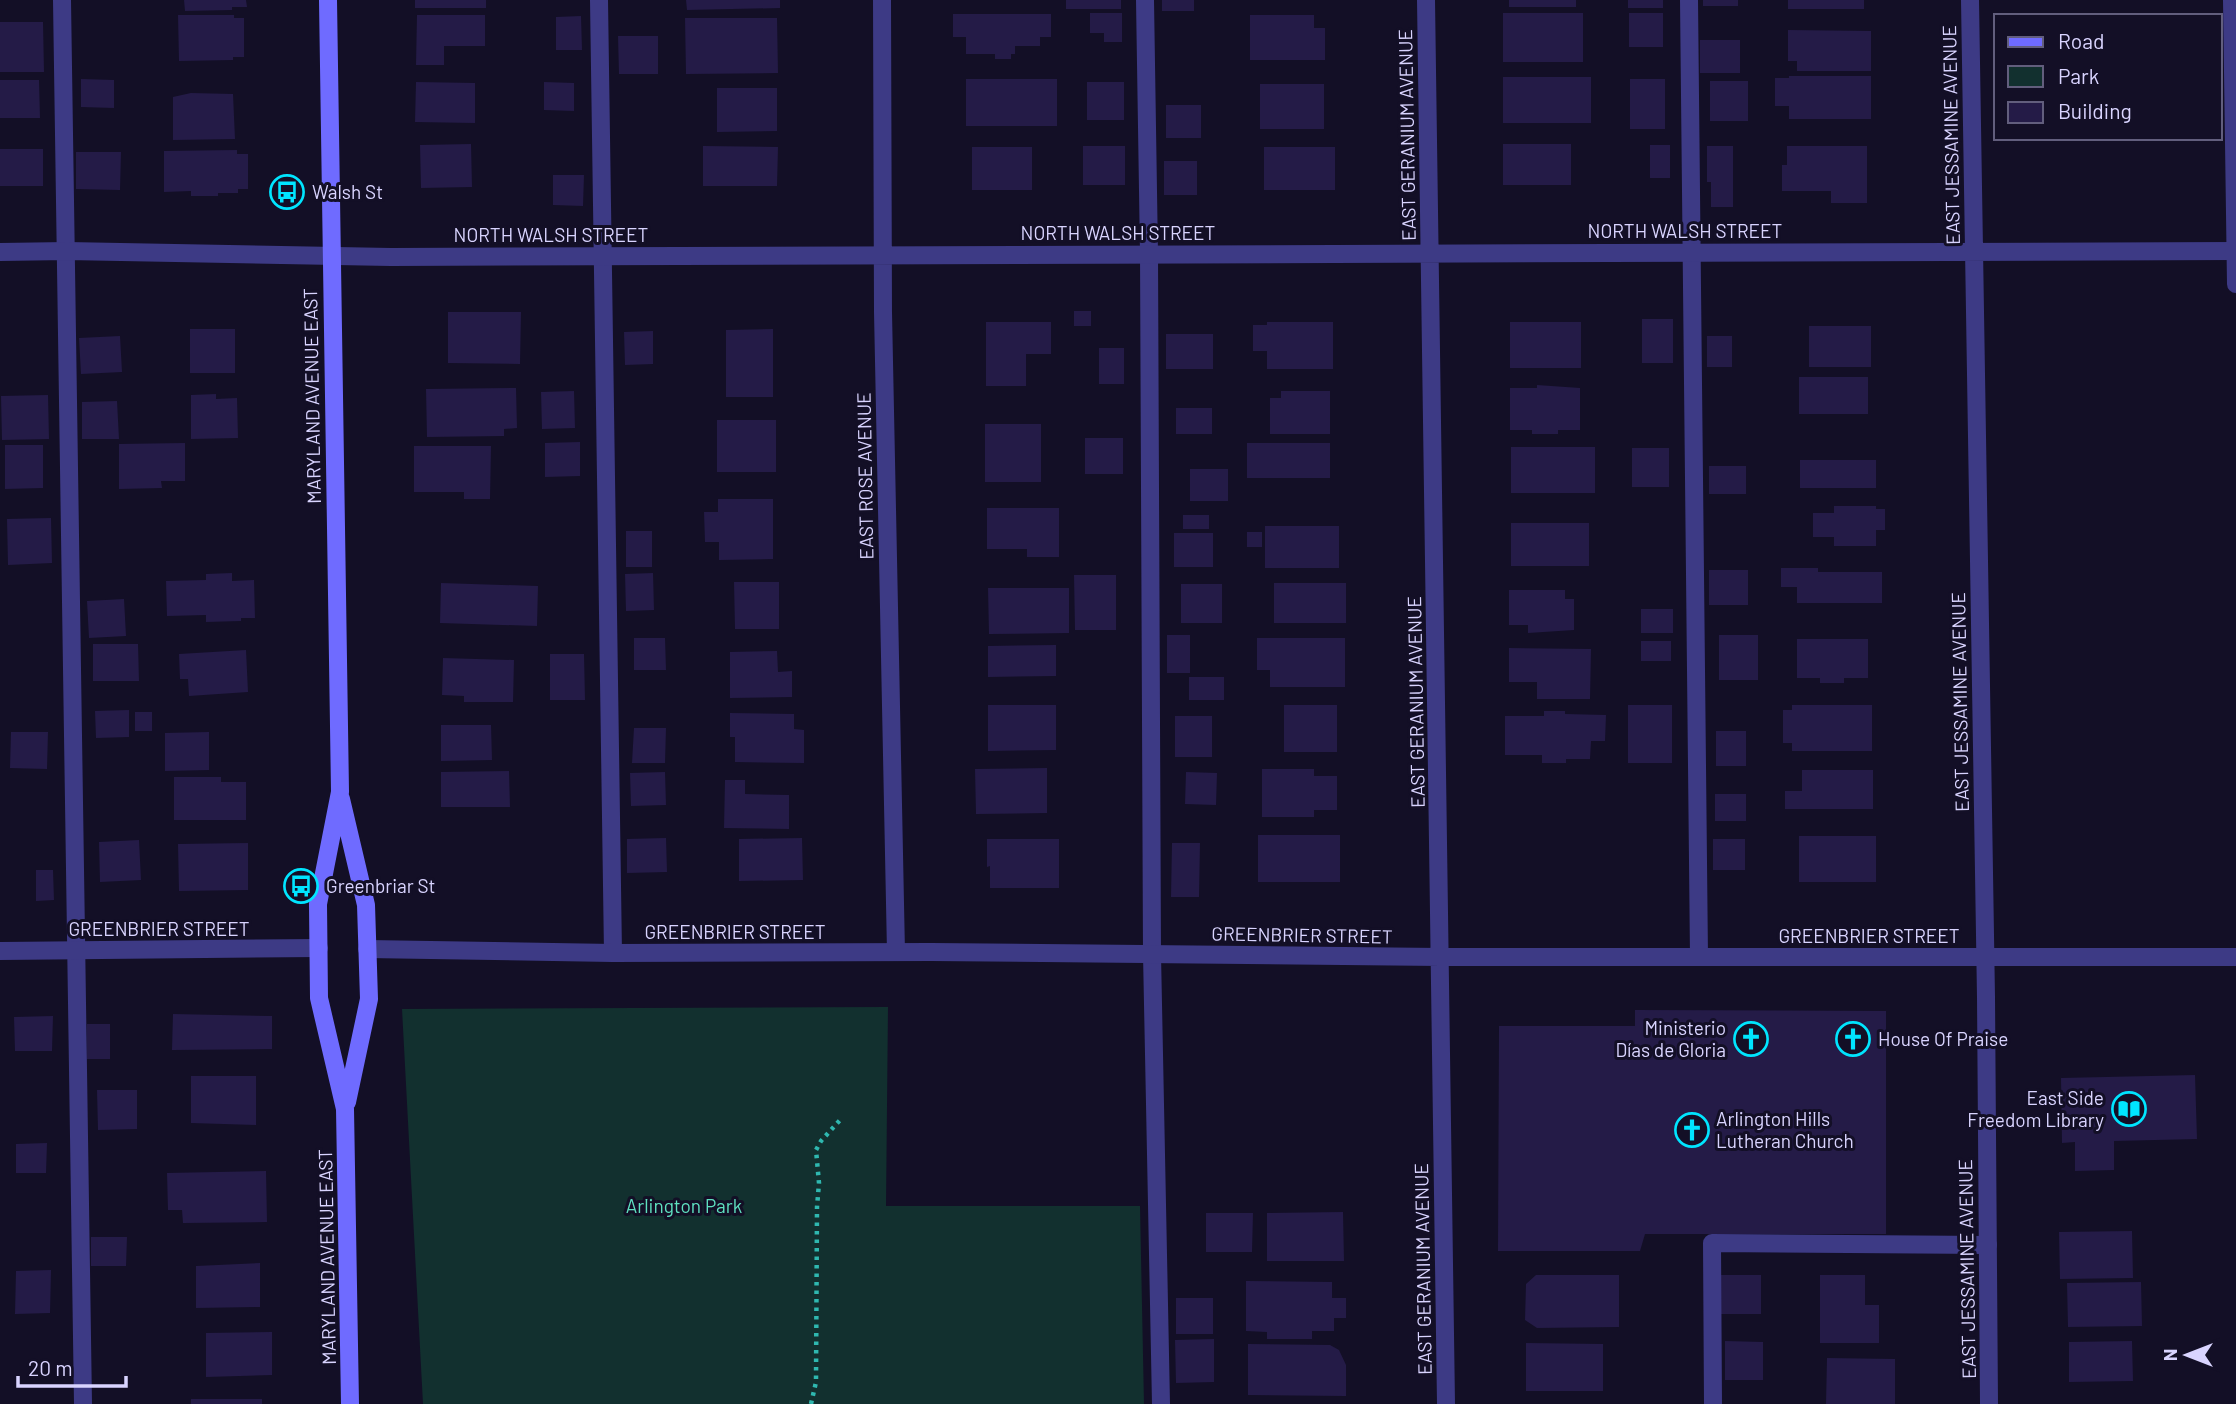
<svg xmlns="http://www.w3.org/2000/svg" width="2236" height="1404" font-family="Barlow,sans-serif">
<rect width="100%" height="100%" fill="#130f26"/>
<path fill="#12302f" d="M 888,1007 L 886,1206 L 1140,1206 L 1144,1404 L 423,1404 L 402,1009 Z"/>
<path fill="#241b47" d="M 184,0 L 246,0 L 247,7 L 232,7 L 232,10 L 185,11 Z
M 415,0 L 486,0 L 486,8 L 415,8 Z
M 686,0 L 780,0 L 780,8 L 687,10 Z
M 1066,0 L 1121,0 L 1121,9 L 1066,9 Z
M 1162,0 L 1194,0 L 1194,11 L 1162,11 Z
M 1509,0 L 1576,0 L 1576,7 L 1509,7 Z
M 1628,0 L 1663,0 L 1663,8 L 1628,8 Z
M 1703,0 L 1738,0 L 1738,6 L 1703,6 Z
M 1788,0 L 1864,0 L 1864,9 L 1788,9 Z
M 1090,13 L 1122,13 L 1122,42 L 1104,42 L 1104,33 L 1090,33 Z
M 1503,13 L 1583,13 L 1583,62 L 1503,62 Z
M 1629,13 L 1663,13 L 1663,47 L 1629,47 Z
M 953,14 L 1051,14 L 1051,37 L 1040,37 L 1040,46 L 1015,46 L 1015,54 L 1011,54 L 1011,59 L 995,59 L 995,54 L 966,54 L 966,37 L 953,37 Z
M 178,15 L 234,15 L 234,18 L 244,18 L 244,57 L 233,57 L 233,60 L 179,61 Z
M 417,15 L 485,15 L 485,46 L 444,46 L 444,65 L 416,65 Z
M 1250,15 L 1314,15 L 1314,28 L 1325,28 L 1325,60 L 1250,60 Z
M 581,16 L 582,50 L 556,50 L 556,17 Z
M 685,18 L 777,18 L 778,73 L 686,74 Z
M 0,22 L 43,22 L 44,72 L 0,72 Z
M 1788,30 L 1871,31 L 1871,71 L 1797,71 L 1797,61 L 1788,61 Z
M 618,36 L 658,36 L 658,74 L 619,74 Z
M 1700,40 L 1740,40 L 1740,73 L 1700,73 Z
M 1789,76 L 1871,76 L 1871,119 L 1789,119 L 1789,106 L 1775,106 L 1775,78 L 1789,78 Z
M 1503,77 L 1591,77 L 1591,123 L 1503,123 Z
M 81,79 L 114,80 L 114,108 L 81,107 Z
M 966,79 L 1057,79 L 1057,126 L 966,126 Z
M 1630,79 L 1665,79 L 1665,129 L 1630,129 Z
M 0,80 L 39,80 L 40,118 L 0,118 Z
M 1710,81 L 1748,81 L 1748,121 L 1710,121 Z
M 416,82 L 475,83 L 475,123 L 415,122 Z
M 544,82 L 574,83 L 574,111 L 544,110 Z
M 1087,82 L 1124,82 L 1124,120 L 1087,120 Z
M 1260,84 L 1324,84 L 1324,129 L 1260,129 Z
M 717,88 L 777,88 L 777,131 L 717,132 Z
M 191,93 L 233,94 L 235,139 L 173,140 L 173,97 Z
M 1166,105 L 1201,105 L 1201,138 L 1166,138 Z
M 471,144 L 472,187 L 421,188 L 420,145 Z
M 1503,144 L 1571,144 L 1571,185 L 1503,185 Z
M 1650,145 L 1670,145 L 1670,178 L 1650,178 Z
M 703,146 L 778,147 L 777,186 L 703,186 Z
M 1083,146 L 1125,146 L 1125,185 L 1083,185 Z
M 1707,146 L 1733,146 L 1733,207 L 1711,207 L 1711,182 L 1707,182 Z
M 1787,146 L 1867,146 L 1867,203 L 1831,203 L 1831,191 L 1782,191 L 1782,165 L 1787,165 Z
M 972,147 L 1032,147 L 1032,190 L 972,190 Z
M 1264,147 L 1335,147 L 1335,190 L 1264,190 Z
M 0,149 L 43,149 L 43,186 L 0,186 Z
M 237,150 L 237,154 L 248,154 L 248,189 L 238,189 L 238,193 L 218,193 L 218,196 L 191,196 L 191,191 L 164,192 L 164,151 Z
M 76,152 L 121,152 L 120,190 L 76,189 Z
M 1164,161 L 1197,161 L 1197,195 L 1164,195 Z
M 553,175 L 584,175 L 583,206 L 553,205 Z
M 1074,311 L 1091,311 L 1091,326 L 1074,326 Z
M 448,312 L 521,312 L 520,364 L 448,363 Z
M 1642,319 L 1673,319 L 1673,363 L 1642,363 Z
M 986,322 L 1051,322 L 1051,354 L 1026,354 L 1026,386 L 986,386 Z
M 1267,322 L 1333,322 L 1333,369 L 1267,369 L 1267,351 L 1253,351 L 1253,325 L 1267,325 Z
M 1510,322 L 1581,322 L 1581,368 L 1510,368 Z
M 1809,326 L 1871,326 L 1871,367 L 1809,367 Z
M 190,329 L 235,329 L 235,373 L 190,373 Z
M 773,329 L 773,397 L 726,397 L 726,330 Z
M 653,331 L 653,364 L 625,365 L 624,332 Z
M 1166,334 L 1213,334 L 1213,369 L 1166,369 Z
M 120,336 L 122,372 L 81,374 L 79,338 Z
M 1707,336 L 1732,336 L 1732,367 L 1707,367 Z
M 1099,348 L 1124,348 L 1124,384 L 1099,384 Z
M 1799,377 L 1868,377 L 1868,414 L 1799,414 Z
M 1537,385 L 1580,388 L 1580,430 L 1558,430 L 1558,434 L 1532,434 L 1532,430 L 1510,430 L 1510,388 L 1537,388 Z
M 516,388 L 517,428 L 504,429 L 504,436 L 427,437 L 426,389 Z
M 574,391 L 575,428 L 542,429 L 541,392 Z
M 1281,391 L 1330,391 L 1330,434 L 1270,434 L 1270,398 L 1281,398 Z
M 216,394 L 216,399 L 237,398 L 238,438 L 191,439 L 191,395 Z
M 48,395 L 49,439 L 2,440 L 1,396 Z
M 117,401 L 119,439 L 82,439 L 82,402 Z
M 1176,408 L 1212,408 L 1212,434 L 1176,434 Z
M 717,420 L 776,420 L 776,472 L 717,472 Z
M 985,424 L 1041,424 L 1041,482 L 985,482 Z
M 1085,438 L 1123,438 L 1123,474 L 1085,474 Z
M 580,442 L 580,476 L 545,477 L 545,443 Z
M 185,443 L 185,481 L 161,481 L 162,488 L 119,489 L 119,444 Z
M 1247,443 L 1330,443 L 1330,478 L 1247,478 Z
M 5,445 L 43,445 L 43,488 L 5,489 Z
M 414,446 L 491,446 L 490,499 L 464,499 L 464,492 L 414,492 Z
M 1511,447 L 1595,447 L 1595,493 L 1511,493 Z
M 1632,448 L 1669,448 L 1669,487 L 1632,487 Z
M 1800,460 L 1876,460 L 1876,488 L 1800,488 Z
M 1709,466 L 1746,466 L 1746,494 L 1709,494 Z
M 1190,469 L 1228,469 L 1228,501 L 1190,501 Z
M 718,499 L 773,499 L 773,559 L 719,560 L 719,542 L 705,542 L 704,512 L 718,512 Z
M 1834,506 L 1876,506 L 1876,509 L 1885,509 L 1885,530 L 1876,530 L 1876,546 L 1834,546 L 1834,537 L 1813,537 L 1813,513 L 1834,513 Z
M 987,508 L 1059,508 L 1059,557 L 1027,557 L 1027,549 L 987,549 Z
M 1183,515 L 1209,515 L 1209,529 L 1183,529 Z
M 51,518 L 52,563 L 8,565 L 7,519 Z
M 1511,523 L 1589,523 L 1589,566 L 1511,566 Z
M 1265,526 L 1339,526 L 1339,568 L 1265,568 Z
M 626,531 L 652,531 L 652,567 L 626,567 Z
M 1247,532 L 1262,532 L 1262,547 L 1247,547 Z
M 1174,533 L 1213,533 L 1213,567 L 1174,567 Z
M 1781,568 L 1818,568 L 1818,572 L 1882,572 L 1882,603 L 1797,603 L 1797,587 L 1781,587 Z
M 1709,570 L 1748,570 L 1748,605 L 1709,605 Z
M 232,573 L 232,581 L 254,580 L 255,618 L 241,618 L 241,621 L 206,622 L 206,615 L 167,616 L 166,581 L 206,580 L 206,574 Z
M 653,573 L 654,610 L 626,611 L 625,574 Z
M 1074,575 L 1116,575 L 1116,630 L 1075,630 Z
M 734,582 L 779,582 L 779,629 L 735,629 Z
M 441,583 L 538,586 L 537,626 L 440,623 Z
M 1274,583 L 1346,583 L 1346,623 L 1274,623 Z
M 1181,584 L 1222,584 L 1222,623 L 1181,623 Z
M 988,588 L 1069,588 L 1069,633 L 989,634 Z
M 1509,590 L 1565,590 L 1565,599 L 1574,599 L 1574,630 L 1528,633 L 1528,625 L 1509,625 Z
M 124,599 L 126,636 L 89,638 L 87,601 Z
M 1641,609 L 1673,609 L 1673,633 L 1641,633 Z
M 1167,635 L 1190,635 L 1190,673 L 1167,673 Z
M 1719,635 L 1758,635 L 1758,680 L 1719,680 Z
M 634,638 L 665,638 L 666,670 L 634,670 Z
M 1257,638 L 1345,638 L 1345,687 L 1270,687 L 1270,670 L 1257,670 Z
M 1797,639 L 1868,639 L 1868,678 L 1844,678 L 1844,683 L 1820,683 L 1820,678 L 1797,678 Z
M 1641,641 L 1671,641 L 1671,661 L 1641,661 Z
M 93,644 L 138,644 L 139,681 L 93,681 Z
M 1056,645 L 1056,676 L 988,677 L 988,646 Z
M 1509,648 L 1591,649 L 1590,699 L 1537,699 L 1537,682 L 1509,682 Z
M 246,650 L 248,692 L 189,696 L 188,679 L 180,679 L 179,654 Z
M 777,651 L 778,672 L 792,671 L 792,697 L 730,698 L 730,652 Z
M 550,654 L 584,654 L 585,700 L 550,700 Z
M 443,658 L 514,660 L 513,702 L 464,702 L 464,696 L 442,695 Z
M 1189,677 L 1224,677 L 1224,700 L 1189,700 Z
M 988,705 L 1056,705 L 1056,750 L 988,751 Z
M 1284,705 L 1337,705 L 1337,752 L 1284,752 Z
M 1628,705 L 1672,705 L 1672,763 L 1628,763 Z
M 1792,705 L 1872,705 L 1872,751 L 1792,751 L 1792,743 L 1783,743 L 1783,710 L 1792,710 Z
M 129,710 L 129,737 L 96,738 L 95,711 Z
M 1544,711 L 1565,711 L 1565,714 L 1606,715 L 1605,741 L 1591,741 L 1590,759 L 1566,759 L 1566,763 L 1542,763 L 1542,755 L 1505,755 L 1505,716 L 1544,716 Z
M 135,712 L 152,712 L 152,731 L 135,731 Z
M 730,713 L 794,714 L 794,729 L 804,730 L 804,763 L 735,762 L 735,737 L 730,737 Z
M 1175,716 L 1212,716 L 1212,757 L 1175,757 Z
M 441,725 L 491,725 L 492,760 L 441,761 Z
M 634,728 L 666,728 L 665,763 L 632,763 Z
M 1716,731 L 1746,731 L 1746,766 L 1716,766 Z
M 11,732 L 48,732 L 47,769 L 10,768 Z
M 209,732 L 209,770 L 165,771 L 165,733 Z
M 1047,768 L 1047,813 L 976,814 L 975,769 Z
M 1262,769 L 1314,769 L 1314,776 L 1337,776 L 1337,810 L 1314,810 L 1314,817 L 1262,817 Z
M 1802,770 L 1873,770 L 1873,809 L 1785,809 L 1785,791 L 1802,791 Z
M 509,771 L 510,807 L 441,807 L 441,772 Z
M 665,772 L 666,805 L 631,806 L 630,773 Z
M 1186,772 L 1217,773 L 1216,805 L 1185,804 Z
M 174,777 L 221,777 L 221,782 L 246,782 L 246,820 L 174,820 Z
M 725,780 L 745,780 L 745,794 L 789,795 L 789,829 L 724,828 Z
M 1715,794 L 1746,794 L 1746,821 L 1715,821 Z
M 1258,835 L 1340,835 L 1340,882 L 1258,882 Z
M 1799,836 L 1876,836 L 1876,882 L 1799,882 Z
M 666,838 L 667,872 L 627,873 L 627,839 Z
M 802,838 L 803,880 L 739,881 L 739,839 Z
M 987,839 L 1059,839 L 1059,888 L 990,888 L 990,866 L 987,867 Z
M 1713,839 L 1745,839 L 1745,870 L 1713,870 Z
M 139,840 L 141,880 L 100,882 L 99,842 Z
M 248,843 L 248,890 L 179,891 L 178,844 Z
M 1172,843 L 1200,843 L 1199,897 L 1171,897 Z
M 36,870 L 53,870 L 54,900 L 36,901 Z
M 1635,1010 L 1886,1011 L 1886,1234 L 1645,1234 L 1640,1251 L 1498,1251 L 1499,1026 L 1635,1026 Z
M 173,1014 L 272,1016 L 272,1049 L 172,1050 Z
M 53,1016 L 52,1051 L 15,1051 L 14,1017 Z
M 87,1024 L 110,1024 L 110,1059 L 87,1059 Z
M 2195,1075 L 2197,1139 L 2114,1141 L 2114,1170 L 2075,1171 L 2075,1142 L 2062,1143 L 2061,1078 Z
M 191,1076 L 256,1076 L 256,1125 L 191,1123 Z
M 97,1090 L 137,1090 L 137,1129 L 98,1130 Z
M 47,1143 L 46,1173 L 16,1173 L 16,1144 Z
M 266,1171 L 267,1222 L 183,1223 L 182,1210 L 168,1210 L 167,1173 Z
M 1343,1212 L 1344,1261 L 1267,1261 L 1267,1213 Z
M 1206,1213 L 1253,1213 L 1252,1252 L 1206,1252 Z
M 2132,1231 L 2133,1278 L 2060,1279 L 2059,1232 Z
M 91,1237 L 127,1237 L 126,1266 L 91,1266 Z
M 260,1263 L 260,1307 L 196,1308 L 196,1266 Z
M 51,1270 L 50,1313 L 15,1314 L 16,1271 Z
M 1536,1275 L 1619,1275 L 1619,1327 L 1537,1328 L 1525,1320 L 1526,1284 Z
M 1719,1275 L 1761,1275 L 1761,1314 L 1719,1314 Z
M 1820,1275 L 1865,1275 L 1865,1305 L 1879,1305 L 1879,1343 L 1820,1343 Z
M 1246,1281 L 1332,1282 L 1332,1298 L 1346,1298 L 1346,1318 L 1334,1318 L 1334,1331 L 1312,1331 L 1312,1339 L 1267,1339 L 1267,1332 L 1246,1331 Z
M 2141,1282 L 2142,1326 L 2068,1327 L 2067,1283 Z
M 1176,1298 L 1213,1298 L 1213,1334 L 1176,1334 Z
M 272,1332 L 272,1375 L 206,1377 L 206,1333 Z
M 1214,1339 L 1214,1382 L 1176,1383 L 1175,1340 Z
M 1725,1341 L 1763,1342 L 1763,1380 L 1725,1380 Z
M 2132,1341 L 2133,1381 L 2069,1382 L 2069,1342 Z
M 1526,1343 L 1603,1344 L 1603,1391 L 1526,1391 Z
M 1248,1344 L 1330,1345 L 1339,1350 L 1346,1365 L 1346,1396 L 1248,1395 Z
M 1827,1358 L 1895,1359 L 1895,1404 L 1826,1404 Z
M 191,1399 L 262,1399 L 262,1404 L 191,1404 Z"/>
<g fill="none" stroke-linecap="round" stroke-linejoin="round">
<path stroke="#2fb8b0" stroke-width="4.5" stroke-dasharray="3.5 5" stroke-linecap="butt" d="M 811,1404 L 816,1382 L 817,1207 L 819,1183 L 816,1150 L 821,1141 L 841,1119"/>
<path stroke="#3d3a85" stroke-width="18" d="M 62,0 L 83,1404
M 599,0 L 613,953
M 1145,0 L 1149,254 L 1152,954 L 1161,1404
M 1689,0 L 1699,957
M 2232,0 L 2236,284
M 1713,1404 L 1712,1243 L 1988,1245"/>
<path stroke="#3d3a85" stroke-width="18" d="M 882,0 L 883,312 L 896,952
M 1426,0 L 1446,1404
M 1970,0 L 1986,997 L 1989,1404
M 0,252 L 67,251 L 391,257 L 2236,251
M 367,949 L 613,953 L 931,952 L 1441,957 L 2236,957
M 0,951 L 319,948"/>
<path stroke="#6f6bff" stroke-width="18" d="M 328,0 L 340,792 L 318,904 L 319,998 L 345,1109 L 350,1404
M 341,799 L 366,905 L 369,999 L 347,1102"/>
</g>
<defs>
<g id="bus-ring" transform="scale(1.75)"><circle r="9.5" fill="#130f26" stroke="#00e5ff" stroke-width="1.5"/><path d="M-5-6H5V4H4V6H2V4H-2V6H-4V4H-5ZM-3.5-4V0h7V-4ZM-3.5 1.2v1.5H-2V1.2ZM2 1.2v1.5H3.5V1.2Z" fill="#00e5ff"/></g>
<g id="church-ring" transform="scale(1.75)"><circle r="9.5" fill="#130f26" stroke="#00e5ff" stroke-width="1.5"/><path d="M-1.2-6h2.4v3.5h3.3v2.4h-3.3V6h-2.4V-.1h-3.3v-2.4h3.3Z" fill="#00e5ff"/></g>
<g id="library-ring" transform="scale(1.75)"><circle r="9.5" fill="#130f26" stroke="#00e5ff" stroke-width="1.5"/><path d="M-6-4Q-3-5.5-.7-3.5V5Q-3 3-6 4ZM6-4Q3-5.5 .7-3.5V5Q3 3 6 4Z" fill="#00e5ff"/></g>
</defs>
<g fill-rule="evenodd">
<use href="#bus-ring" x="287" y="192"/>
<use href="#bus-ring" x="301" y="886"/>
<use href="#church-ring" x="1751" y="1039"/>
<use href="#church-ring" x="1853" y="1039"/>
<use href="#library-ring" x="2129" y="1109"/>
<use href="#church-ring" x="1692" y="1130"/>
</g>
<g text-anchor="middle" stroke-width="6" stroke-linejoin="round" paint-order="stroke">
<g font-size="19" fill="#d9d4ff" stroke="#130f26">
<text transform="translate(1407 135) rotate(-91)" y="7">EAST GERANIUM AVENUE</text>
<text transform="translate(1951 135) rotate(-91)" y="7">EAST JESSAMINE AVENUE</text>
<text x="1685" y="238">NORTH WALSH STREET</text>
<text x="1118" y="240">NORTH WALSH STREET</text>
<text x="551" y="242">NORTH WALSH STREET</text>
<text transform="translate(312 396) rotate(-91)" y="7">MARYLAND AVENUE EAST</text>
<text transform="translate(865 476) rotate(-91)" y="7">EAST ROSE AVENUE</text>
<text transform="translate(1416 702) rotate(-91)" y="7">EAST GERANIUM AVENUE</text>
<text transform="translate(1960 702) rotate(-91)" y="7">EAST JESSAMINE AVENUE</text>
<text x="159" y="936">GREENBRIER STREET</text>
<text x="735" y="939">GREENBRIER STREET</text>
<text transform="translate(1302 935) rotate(1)" y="7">GREENBRIER STREET</text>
<text x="1869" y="943">GREENBRIER STREET</text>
<text transform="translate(327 1257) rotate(-91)" y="7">MARYLAND AVENUE EAST</text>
<text transform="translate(1423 1269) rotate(-91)" y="7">EAST GERANIUM AVENUE</text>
<text transform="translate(1967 1269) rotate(-91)" y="7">EAST JESSAMINE AVENUE</text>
</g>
<g font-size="19" fill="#d9d4ff" stroke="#130f26" text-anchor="start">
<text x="312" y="199">Walsh St</text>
<text x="326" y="893">Greenbriar St</text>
<text x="1726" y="1035" text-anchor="end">Ministerio<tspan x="1726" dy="22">Días de Gloria</tspan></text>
<text x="1878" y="1046">House Of Praise</text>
<text x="2104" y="1105" text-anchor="end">East Side<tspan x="2104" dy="22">Freedom Library</tspan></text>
<text x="1716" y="1126">Arlington Hills<tspan x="1716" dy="22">Lutheran Church</tspan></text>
</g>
<g font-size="19" fill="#5fe0c0" stroke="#130f26">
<text x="684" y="1213">Arlington Park</text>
</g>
</g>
<rect x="1994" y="14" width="228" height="126" fill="#130f26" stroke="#625e7d" stroke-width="2"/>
<rect x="2008" y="37" width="35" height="10" fill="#6f6bff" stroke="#625e7d" stroke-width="2"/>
<text x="2058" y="49" font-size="21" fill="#d9d4ff">Road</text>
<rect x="2008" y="66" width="35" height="21" fill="#12302f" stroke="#625e7d" stroke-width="2"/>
<text x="2058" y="84" font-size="21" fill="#d9d4ff">Park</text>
<rect x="2008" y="102" width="35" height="21" fill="#241b47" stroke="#625e7d" stroke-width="2"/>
<text x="2058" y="119" font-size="21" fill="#d9d4ff">Building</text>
<g transform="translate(2187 1355) rotate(270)" stroke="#130f26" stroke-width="5" paint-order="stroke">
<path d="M0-5L12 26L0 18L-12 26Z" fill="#d9d4ff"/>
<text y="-10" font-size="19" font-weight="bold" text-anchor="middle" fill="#d9d4ff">N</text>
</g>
<path d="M18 1376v10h108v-10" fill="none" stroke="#d9d4ff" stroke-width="3.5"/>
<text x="28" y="1376" font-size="21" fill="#d9d4ff" stroke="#130f26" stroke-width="5" paint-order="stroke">20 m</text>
</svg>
